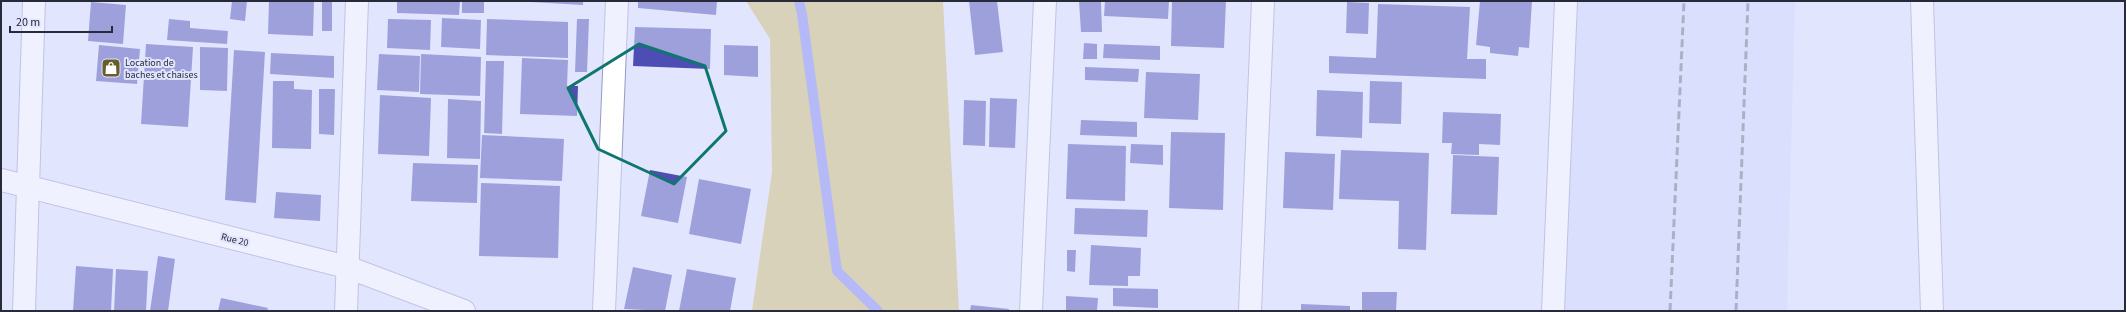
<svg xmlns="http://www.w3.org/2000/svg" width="2126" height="312" font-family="'Source Sans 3',sans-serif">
<rect width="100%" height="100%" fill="#e1e5fe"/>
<path fill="#d2d8fe" d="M 1575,1 L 1795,1 L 1787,311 L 1554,311 Z"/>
<path fill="#ccbb68" d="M 746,1 L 943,1 L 959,311 L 752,311 L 772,172 L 770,39 Z"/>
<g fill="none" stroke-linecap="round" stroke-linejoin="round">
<path stroke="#7e84f1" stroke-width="10" d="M 799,1 L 802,14 L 837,271 L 878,311"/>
</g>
<path fill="#4d4db4" d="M 232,1 L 247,1 L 245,21 L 230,19 Z
M 269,1 L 314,1 L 313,36 L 268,34 Z
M 322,1 L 332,1 L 332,31 L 322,31 Z
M 397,1 L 460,1 L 459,15 L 397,13 Z
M 462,1 L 484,1 L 484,13 L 462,13 Z
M 514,1 L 583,1 L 583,5 Z
M 638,1 L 717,1 L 716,15 L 638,8 Z
M 969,1 L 997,1 L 1003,52 L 975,55 Z
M 1079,1 L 1101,1 L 1102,32 L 1081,32 Z
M 1105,1 L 1169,1 L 1168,19 L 1104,16 Z
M 1172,1 L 1226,1 L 1224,48 L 1171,46 Z
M 1480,1 L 1532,1 L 1529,48 L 1519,47 L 1518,56 L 1490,53 L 1490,47 L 1476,45 Z
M 91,2 L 126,5 L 123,44 L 88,41 Z
M 1347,2 L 1369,3 L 1368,34 L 1346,33 Z
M 1378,4 L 1470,7 L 1467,59 L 1486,59 L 1486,79 L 1329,73 L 1329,56 L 1376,58 Z
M 442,18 L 481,20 L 480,49 L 441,47 Z
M 169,19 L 190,21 L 190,28 L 228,31 L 227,44 L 167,40 Z
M 388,19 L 431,20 L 430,50 L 387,48 Z
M 487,19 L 568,22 L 568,58 L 486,55 Z
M 577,19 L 589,19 L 587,72 L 575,72 Z
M 635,27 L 711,29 L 710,69 L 633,66 Z
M 1084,43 L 1097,44 L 1097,59 L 1083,59 Z
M 146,44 L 193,47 L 188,127 L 141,124 Z
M 1104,44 L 1160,46 L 1160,60 L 1103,58 Z
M 99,45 L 140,49 L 137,84 L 96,81 Z
M 724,45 L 758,46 L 758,77 L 724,75 Z
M 200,47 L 228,48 L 227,91 L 200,90 Z
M 234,50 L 265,52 L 256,203 L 225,200 Z
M 271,53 L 334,56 L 334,78 L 270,74 Z
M 379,54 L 420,56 L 419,92 L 377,90 Z
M 421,54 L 481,57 L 480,96 L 420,94 Z
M 522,58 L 568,60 L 567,86 L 578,86 L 577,116 L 520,114 Z
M 486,61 L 504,61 L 502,134 L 484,133 Z
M 1085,67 L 1139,69 L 1138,82 L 1085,80 Z
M 1146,72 L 1200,74 L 1198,120 L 1144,118 Z
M 273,81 L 294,81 L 294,89 L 312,90 L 311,149 L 272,148 Z
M 1370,81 L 1402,82 L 1401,124 L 1369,123 Z
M 319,89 L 335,89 L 334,135 L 319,134 Z
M 1317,90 L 1363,92 L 1362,138 L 1316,136 Z
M 380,95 L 431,98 L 429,156 L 378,154 Z
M 990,98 L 1017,99 L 1015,148 L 989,147 Z
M 448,99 L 481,101 L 480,159 L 447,158 Z
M 964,100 L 986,101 L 985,146 L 963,145 Z
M 1443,112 L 1501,114 L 1500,145 L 1479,144 L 1479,155 L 1451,154 L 1452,143 L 1442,143 Z
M 1081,120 L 1137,122 L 1137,137 L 1080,135 Z
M 1171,132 L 1225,133 L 1223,210 L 1169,208 Z
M 482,135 L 564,139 L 562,181 L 480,178 Z
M 1068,144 L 1126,146 L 1125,201 L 1066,199 Z
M 1131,144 L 1163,145 L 1163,165 L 1130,163 Z
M 1341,150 L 1429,153 L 1426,250 L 1398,249 L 1399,201 L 1339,199 Z
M 1285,152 L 1335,154 L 1333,210 L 1283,208 Z
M 1453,155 L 1499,157 L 1497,215 L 1451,214 Z
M 413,163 L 478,165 L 477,203 L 411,201 Z
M 650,170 L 687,177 L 678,223 L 641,216 Z
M 699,179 L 751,189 L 741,244 L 689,234 Z
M 481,183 L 560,186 L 558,258 L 479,256 Z
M 276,192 L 321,195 L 320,221 L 274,218 Z
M 1075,208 L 1148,210 L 1147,237 L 1074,234 Z
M 1091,245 L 1141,248 L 1140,276 L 1128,276 L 1128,286 L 1089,285 Z
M 1067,250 L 1076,250 L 1075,272 L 1067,271 Z
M 158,256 L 175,259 L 168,311 L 150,311 Z
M 76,266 L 113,269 L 111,311 L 73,311 Z
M 633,267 L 672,275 L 665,311 L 624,309 Z
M 116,269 L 148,271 L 146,311 L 114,311 Z
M 687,269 L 736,278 L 730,311 L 679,311 Z
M 1113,288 L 1158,289 L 1158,308 L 1113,306 Z
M 1362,292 L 1397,292 L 1396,311 L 1362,311 Z
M 1066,296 L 1098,298 L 1097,311 L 1066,311 Z
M 221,298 L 268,308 L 267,311 L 218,311 Z
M 1301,304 L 1350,306 L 1350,311 L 1301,311 Z
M 971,305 L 1009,309 L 1009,311 L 970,311 Z"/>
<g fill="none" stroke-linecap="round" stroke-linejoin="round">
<g stroke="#969bc2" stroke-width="24">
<path id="minor" d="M 1922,1 L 1932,311
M 1,180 L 347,267 L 464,311
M 24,311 L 34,1
M 346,311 L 357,1
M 604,311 L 617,1
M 1031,311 L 1045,1
M 1250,311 L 1263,1
M 1553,311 L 1566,1"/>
</g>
<use href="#minor" stroke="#fff" stroke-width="22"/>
<path stroke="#6c6f81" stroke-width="3" stroke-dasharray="8 4" stroke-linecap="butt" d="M 1670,311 L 1684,1
M 1736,311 L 1748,1"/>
</g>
<path d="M0 0H2126V312H0ZM 639,44 L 705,66 L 726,131 L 674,184 L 598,149 L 568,88 Z" fill="#e1e5fe" fill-opacity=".55" fill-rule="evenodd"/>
<path fill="none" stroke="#0f766e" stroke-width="3" stroke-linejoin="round" d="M 639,44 L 705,66 L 726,131 L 674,184 L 598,149 L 568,88 Z"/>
<defs>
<g id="shop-square" transform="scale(1)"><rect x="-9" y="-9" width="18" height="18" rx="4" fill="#685e2b" stroke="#e1e5fe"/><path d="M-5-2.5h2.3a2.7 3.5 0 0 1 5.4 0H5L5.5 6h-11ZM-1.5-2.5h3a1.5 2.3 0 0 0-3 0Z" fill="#fff"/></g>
</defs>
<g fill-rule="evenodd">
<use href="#shop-square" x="111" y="68"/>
</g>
<g text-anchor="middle" stroke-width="4" stroke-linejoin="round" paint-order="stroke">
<g font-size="10" fill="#282a39" stroke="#e1e5fe" text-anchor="start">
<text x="125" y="66">Location de<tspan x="125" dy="12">baches et chaises</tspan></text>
</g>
<g font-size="10" fill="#282a39" stroke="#e1e5fe">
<text transform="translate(235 239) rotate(14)" y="4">Rue 20</text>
</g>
</g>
<rect width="2126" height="312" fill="none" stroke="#282a39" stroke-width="4"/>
<path d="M10 26v6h102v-6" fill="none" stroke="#282a39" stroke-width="2"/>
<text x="16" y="26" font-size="12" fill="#282a39" stroke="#e1e5fe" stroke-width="3" paint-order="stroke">20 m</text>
</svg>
